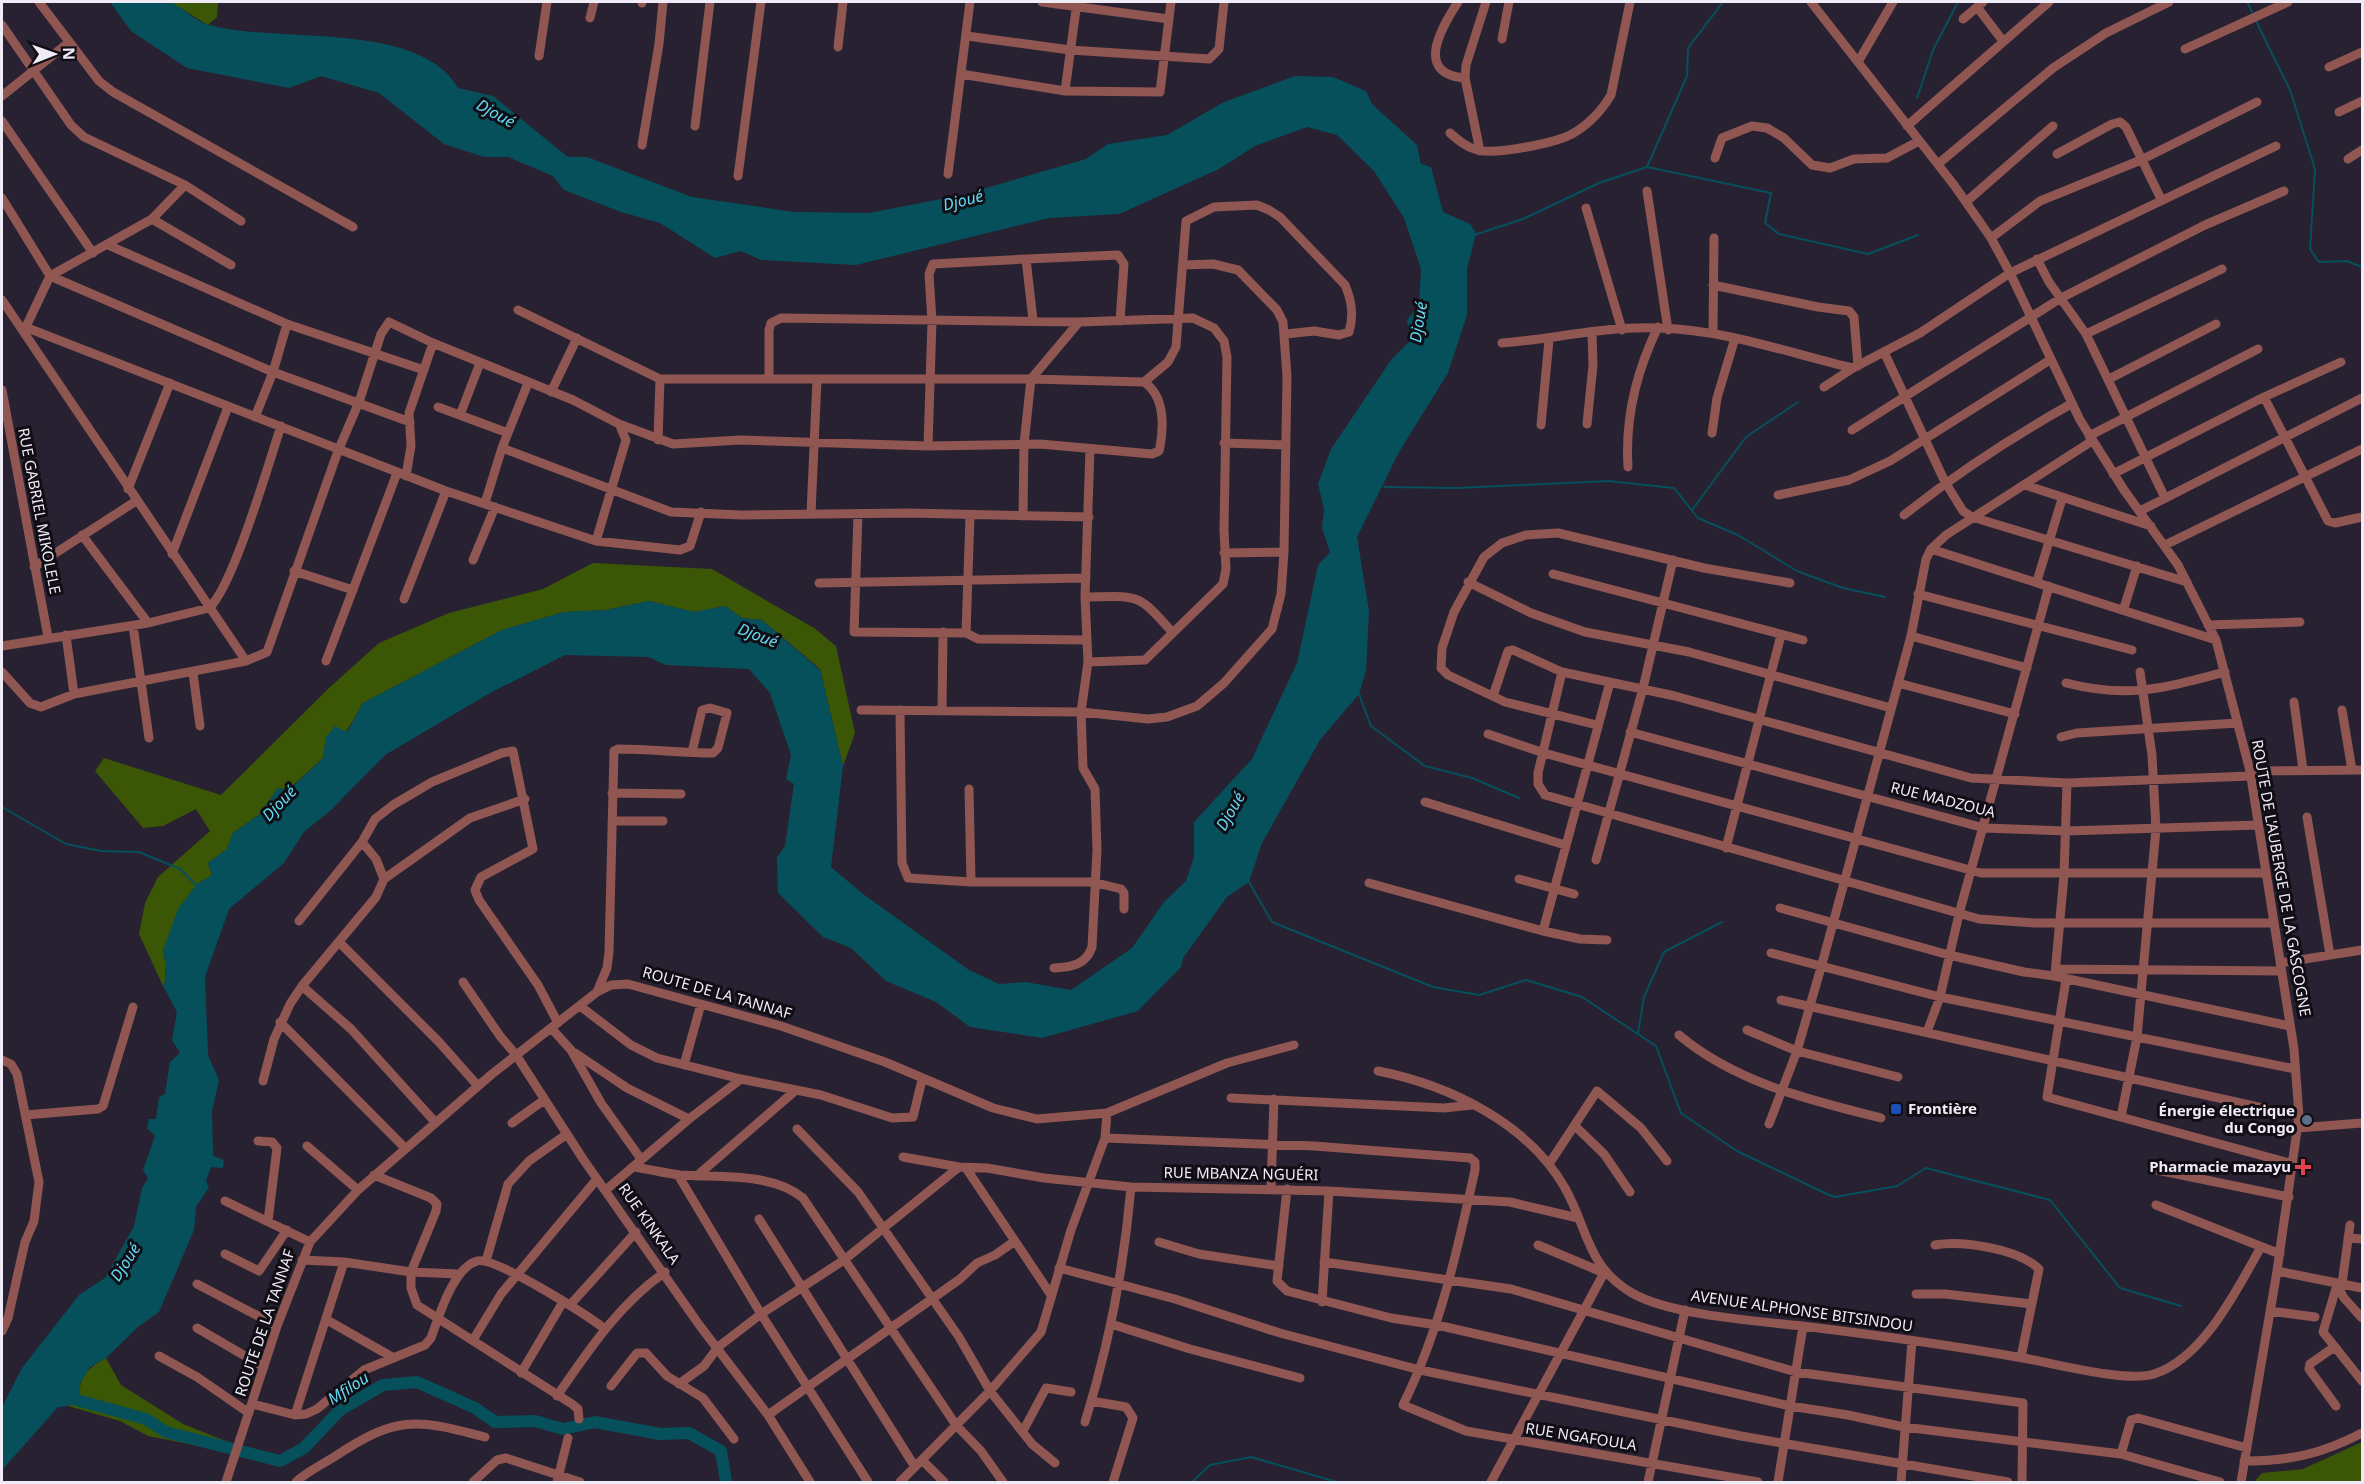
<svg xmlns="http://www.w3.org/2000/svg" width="2364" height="1484" font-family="'Noto Sans',sans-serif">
<rect width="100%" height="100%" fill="#282132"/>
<path fill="#3b5706" d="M 170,2 L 218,2 L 217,17 L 208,25 Z
M 593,563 L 712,569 L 814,628 L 836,646 L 855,733 L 843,766 L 820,669 L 762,620 L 742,618 L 725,606 L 694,612 L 649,601 L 606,610 L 564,612 L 502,630 L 363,703 L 346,732 L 326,737 L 323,758 L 290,788 L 277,789 L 260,814 L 233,833 L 227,849 L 208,863 L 212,875 L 196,885 L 163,950 L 166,966 L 164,988 L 139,934 L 145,903 L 158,877 L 210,831 L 196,809 L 163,826 L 143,828 L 95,771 L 104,758 L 221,795 L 328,689 L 379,643 L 449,613 L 543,589 Z
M 106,1358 L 121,1385 L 183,1424 L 233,1444 L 230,1452 L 148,1436 L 120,1421 L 68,1406 L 80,1393 C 79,1375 91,1366 106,1358 Z
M 2362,1442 L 2362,1482 L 2254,1482 L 2262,1473 L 2303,1469 Z"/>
<path fill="#06505c" d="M 110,2 C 122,1 161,0 170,2 C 183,7 194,21 209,25 C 277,44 419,20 458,88 L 493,96 L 568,157 L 587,157 L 692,197 L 795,212 L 869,213 L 962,195 L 1086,159 L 1108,144 L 1167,135 L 1224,102 L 1295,76 L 1333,77 L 1366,91 L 1372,104 L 1417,145 L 1421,164 L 1431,167 L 1443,212 L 1470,224 L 1476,233 L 1467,269 L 1467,315 L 1448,373 L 1399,452 L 1357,537 L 1369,611 L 1366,671 L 1359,694 L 1320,740 L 1262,843 L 1249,882 L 1227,897 L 1183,958 L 1181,967 L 1138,1011 L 1042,1038 L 970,1027 L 936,1002 L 886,981 L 851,948 L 823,937 L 778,893 L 777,857 L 785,846 L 794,784 L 786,779 L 791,755 L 770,693 L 749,669 L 666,665 L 648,657 L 565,655 L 490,693 L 385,755 L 331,810 L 304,832 L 284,863 L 229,909 L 205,977 L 208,1055 L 219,1080 L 212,1111 L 213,1156 L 224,1160 L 223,1168 L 211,1167 L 206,1181 L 209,1187 L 196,1207 L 194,1230 L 159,1312 L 138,1327 L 106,1358 L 90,1367 L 80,1383 L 80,1393 L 76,1400 L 68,1406 L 58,1407 L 2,1470 L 2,1407 L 22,1368 L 79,1295 L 105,1278 L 134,1226 L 142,1188 L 148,1178 L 143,1170 L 155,1136 L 147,1128 L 149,1119 L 156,1119 L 159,1097 L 165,1094 L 170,1062 L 180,1053 L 172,1040 L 177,1012 L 164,988 L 166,966 L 163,950 L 178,909 L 196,885 L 212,875 L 208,863 L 227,849 L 233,833 L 260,814 L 277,789 L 291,788 L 323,758 L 326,737 L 335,726 L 347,732 L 363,703 L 502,630 L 564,612 L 606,610 L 649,601 L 694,612 L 725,606 L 742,618 L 762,620 L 820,670 L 843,766 L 831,867 L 863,894 L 969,970 L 999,984 L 1025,982 L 1071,990 L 1132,948 L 1164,902 L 1186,881 L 1194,857 L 1194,822 L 1252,759 L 1297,663 L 1318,565 L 1330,552 L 1322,528 L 1324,509 L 1318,484 L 1331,449 L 1391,360 L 1411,340 L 1407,320 L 1419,305 L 1421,269 L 1404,218 L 1374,171 L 1337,135 L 1307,127 L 1255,146 L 1219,169 L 1119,214 L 1049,218 L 856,265 L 761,260 L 741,251 L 715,258 L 660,223 L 621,212 L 564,190 L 553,176 L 508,157 L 484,157 L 444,144 L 379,93 L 321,76 L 289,88 L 187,68 L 131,31 Z"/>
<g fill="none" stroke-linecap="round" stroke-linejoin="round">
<path stroke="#06505c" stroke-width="2" d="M 2247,2 L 2254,16
M 2256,21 L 2290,90 L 2315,169 L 2310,249 L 2319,262 L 2347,261 L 2362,267
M 1917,98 L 1933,50 L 1958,2
M 1647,167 L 1687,76 L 1688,48 L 1723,2
M 1474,235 L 1523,219 L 1599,183 L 1647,167 L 1771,193 L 1765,223 L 1779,234 L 1868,254 L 1918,235
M 1384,487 L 1457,488 L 1608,481 L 1674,488 L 1698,518 L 1738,535 L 1797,571 L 1843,588 L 1885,597
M 1692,510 L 1746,437 L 1798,402
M 1359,694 L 1371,726 L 1425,766 L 1472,778 L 1519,798
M 2,807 L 66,844 L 101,851 L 139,852 L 180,869 L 196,885
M 1249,882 L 1272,922 L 1433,987 L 1479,995 L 1526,980 L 1582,997 L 1656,1046 L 1681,1113 L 1737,1151 L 1827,1194 L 1835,1197 L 1897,1186 L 1926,1168 L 2050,1200 L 2120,1288 L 2181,1306
M 1638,1033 L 1644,997 L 1664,952 L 1722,922
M 1192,1482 L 1210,1465 L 1251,1457 L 1337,1482"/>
<path stroke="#06505c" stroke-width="12" d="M 62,1396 L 146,1419 L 166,1432 L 280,1461 L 304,1448 L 340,1410 L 383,1385 L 417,1382 L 475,1408 L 495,1422 L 535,1421 L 563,1429 L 595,1422 L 660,1434 L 689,1433 L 721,1451 L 726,1482"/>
<path stroke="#8f5652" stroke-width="9" d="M 39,2 L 99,81 L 113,92 L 353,227
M 1042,2 L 1169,19
M 1458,2 C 1441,28 1414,74 1465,78
M 1811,2 L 1954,185 L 1991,238 L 2010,273 L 2080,420 L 2124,490 L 2178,565 L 2216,640 L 2250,771 L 2294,1049 L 2299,1116 L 2277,1271 L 2241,1482
M 642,3 L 642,2
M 1977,7 L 2003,41
M 590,18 L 594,2
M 1963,19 L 1983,2
M 2,25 L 71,125 L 84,137 L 185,185 L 241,221
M 967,36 L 1070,50 L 1209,59 L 1219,49 L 1224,2
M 1502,39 L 1509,2
M 838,47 L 843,2
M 2185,49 L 2288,2
M 539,56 L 547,2
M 1858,62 L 1893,2
M 2329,67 L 2362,52
M 961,74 L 1065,91 L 1160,92 L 1171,2
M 1065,91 L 1077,2
M 2,96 L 68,43
M 2339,112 L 2362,101
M 2,121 L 93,253
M 695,126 L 710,2
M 1907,126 L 2049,2
M 1450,133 C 1458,140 1466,147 1477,150 C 1496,155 1555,143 1572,134 C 1588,125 1602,110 1611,95 L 1630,2
M 642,145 L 659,44 L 663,2
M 1480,151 L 1465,78 L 1466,65 L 1486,2
M 2057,154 L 2112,124 L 2120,122 L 2126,127 L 2161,199
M 1715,158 L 1722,138 L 1752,126 L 1767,128 L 1784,138 L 1812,165 L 1830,168 L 1854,159 L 1887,158 L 1919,141
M 2348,159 L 2362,150
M 1938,164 L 2053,68 L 2106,33 L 2169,2
M 948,174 L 970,2
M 738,176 L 761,2
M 1647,191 L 1668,330
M 2,198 L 50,276 L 273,372 L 410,422
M 1966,202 L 2053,126
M 1586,208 L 1622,330
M 152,219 L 231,265
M 1991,238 L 2040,201 L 2141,160 L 2257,102
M 108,245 L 287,324 L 424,370
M 1026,259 L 1118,255 L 1124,264 L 1120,321
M 2037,259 L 2049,282 L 2086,334 L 2165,498
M 1713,285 L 1818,307 L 1849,311 L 1854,317 L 1858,366
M 2,300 L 246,661
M 518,310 L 660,379 L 1031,379 L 1144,382 L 1168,362 L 1176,347 L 1186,221 L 1214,207 L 1257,205 L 1269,210 L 1280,217 L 1345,285 C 1352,301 1354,315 1349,332 L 1339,335 L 1314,331 L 1286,334
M 25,327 L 446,491 L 596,541 L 680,550 L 690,546 L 701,512
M 24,331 L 50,276 L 152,219 L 185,185
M 1713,333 L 1714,238
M 2086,334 L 2222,269
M 1502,343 C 1554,339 1605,326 1657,328 C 1723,329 1789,353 1853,368 L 1920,333 L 2010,273 L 2276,146
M 1884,352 L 1945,482 L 1963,511 L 1972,517 L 2187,582
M 769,379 L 769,330 L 771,323 L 781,318 L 1079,322 L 1193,318 L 1214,328 L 1224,341 L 1227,357 L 1224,530 L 1226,569 L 1223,584 L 1145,660 L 1088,662
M 2109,379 L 2216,324
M 1824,387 L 1853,368
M 2,390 L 48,637
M 551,392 L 577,338
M 2264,397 L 2328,521 L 2335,523 L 2362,517
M 438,407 L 508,433
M 460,415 L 480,363
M 255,417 L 273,372 L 287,324
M 1587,424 L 1593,365 L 1592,333
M 1541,425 L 1549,340
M 1852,430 L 2061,298 L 2205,225 L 2284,191
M 1712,433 L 1717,398 L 1735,338
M 2089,436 L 2258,349
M 658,440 L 660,379
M 1224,443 L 1286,445
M 928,446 L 932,321 L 929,274 L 933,264 L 1026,259 L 1033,320
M 502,448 L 671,512 L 742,515 L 909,513 L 1089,517
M 1628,467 C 1625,419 1637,370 1658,327
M 2113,474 L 2264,397 L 2341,362
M 406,476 L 411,446 L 409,413 L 433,343
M 2025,485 L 2151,526
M 128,489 L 170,383
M 1778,495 L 1849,480 L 1890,461 L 2050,360
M 485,503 L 502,448 L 528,383
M 2140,511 L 2362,398
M 811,513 L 817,380
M 858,514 L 854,632 L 966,633 L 978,639 L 1087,640
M 1904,515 C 1957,473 2012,437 2071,404
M 1023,516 L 1024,444 L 1031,379 L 1079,322
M 82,535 L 148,623
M 596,541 L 626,440 L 619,424
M 2165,545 L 2362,449
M 1931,549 L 2216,640
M 1224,553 L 1284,552
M 172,554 L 228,407
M 473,560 L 495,507
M 34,567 L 136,501
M 294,571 L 353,590
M 1553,574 L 1803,640
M 2037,581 L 2062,499
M 1468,582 L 1531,613 L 1585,632 L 1689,652 L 1891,708
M 819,583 L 1086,578
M 1918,594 L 2132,650
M 1085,597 C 1139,596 1137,592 1173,633
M 404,599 L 446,491
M 2124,608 L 2137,566
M 2208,625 L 2300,622
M 133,626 L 149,738
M 966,633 L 970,516
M 66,635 L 74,694
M 1911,636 L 2027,668
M 2,646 L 148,623 L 209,608 C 233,587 269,462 281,426
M 326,661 L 397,473
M 2,672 L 30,703 L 41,707 L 74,694 L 246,661 L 267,652 L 338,451 L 359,402 L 381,334 L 389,322 L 433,343 L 573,400 L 619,424 L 673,444 L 740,440 L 928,446 L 1040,444 L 1152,454 L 1159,451 L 1160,447 C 1164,424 1165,396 1144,382
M 1562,672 L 1538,773 L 1538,784 L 1545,795 L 1979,919 L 2035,923 L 2274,923
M 193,673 L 200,726
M 1898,683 L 2015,714
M 2066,683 C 2129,699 2164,688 2225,672
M 1493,696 L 1508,651 L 1513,650 L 1562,672 L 1675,696 L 1971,778 L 2067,783 L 2251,776
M 2294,702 L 2303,770
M 861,710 L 1081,712 L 1148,719 L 1167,717 L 1197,706 L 1224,683 L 1272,629 L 1281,594 L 1284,552 L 1287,376 L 1283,322 L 1277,310 L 1238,270 L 1213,264 L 1183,265
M 900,710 L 902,863 L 908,878 L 971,882 L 1093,882 L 1121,889 L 1124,893 L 1124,909
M 938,710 L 942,710 L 943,632
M 2342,710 L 2352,770
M 1597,725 L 1505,702 L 1448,675 L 1441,668 L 1442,648 L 1454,612 L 1484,557 L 1502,543 L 1526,535 L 1558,533 L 1704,568 L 1790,583
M 1630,732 L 1984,828 L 2066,831 L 2258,825
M 1488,734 L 1544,753 L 1981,873 L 2266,873
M 2061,737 L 2077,733 L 2238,723
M 2250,771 L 2362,770
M 969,789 L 971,882
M 612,793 L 681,794
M 1425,802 L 1565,845
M 2307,817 L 2330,955
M 612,821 L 663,821
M 362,842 L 376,859 L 384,879
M 1726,848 L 1781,635
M 1596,860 L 1643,688 L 1673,560
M 1519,879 L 1574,894
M 1369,883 L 1543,931 L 1580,939 L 1607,940
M 1780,908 L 1949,955 L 2024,972 L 2054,976 L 2290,1026
M 299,921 L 362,842 L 375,819 L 393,805 L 432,782 L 502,753 L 513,751 L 533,849 L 481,877 L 475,890 L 479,900 L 538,985 L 558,1023
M 1543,931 L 1610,682
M 340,943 L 439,1042 L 478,1086
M 1771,953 L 1940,997 L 2295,1069
M 2280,963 L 2362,950
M 1054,968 C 1072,967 1086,965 1092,947 L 1097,850 L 1095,789 L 1083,768 L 1081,712 L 1088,662 L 1085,597 L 1090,449
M 2056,969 L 2281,971
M 2055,974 L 2064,875 L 2067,783
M 2066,980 L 2047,1097 L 2293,1164
M 463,982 L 500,1036 L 516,1055 L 583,1159 L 700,1326 L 768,1415 L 810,1482
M 302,986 L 351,1029 L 436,1123
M 597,992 L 607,968 L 609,952 L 614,751 L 618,749 C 650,749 681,753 713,753 L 718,748 L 727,713 L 710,708 L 702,710 L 692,752
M 1781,1000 L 2299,1116
M 580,1006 L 631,1045 L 657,1058 L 741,1079
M 280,1022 L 405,1148
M 552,1029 L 571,1050 L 601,1103 L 641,1159
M 1747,1030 L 1797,1051 L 1898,1077
M 1927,1032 L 1940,997 L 1959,914 L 2049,586
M 1679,1035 C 1736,1083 1810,1100 1881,1118
M 575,1053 L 627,1088 L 689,1119
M 2,1060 L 11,1064 L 17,1074 L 39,1182 L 34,1221 L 25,1242 L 8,1318 L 2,1331
M 684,1065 L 701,1004
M 1378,1071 C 1449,1085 1528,1123 1565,1188 C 1588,1229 1587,1267 1632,1293 C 1670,1315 1756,1321 1802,1326 C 1876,1335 1950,1345 2023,1358 C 2053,1363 2126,1383 2154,1374 C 2204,1358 2237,1289 2261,1247
M 263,1081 L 274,1039 L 290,1004 L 302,986 L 376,897 L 384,879 L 470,818 L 525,799
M 1231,1098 L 1444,1108 L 1472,1105
M 25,1115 L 98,1109 L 103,1106 L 133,1007
M 2121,1117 L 2137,1037 L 2156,829 L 2152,755 L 2140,672
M 512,1123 L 544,1100
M 1769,1124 L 1797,1051 L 1822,964 L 1911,636 L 1926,559 L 1931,549 L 1946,535 L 2092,441
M 1575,1126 L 1604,1154 L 1630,1192
M 2298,1128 L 2362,1123
M 797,1129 L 858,1192 L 959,1337 L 990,1391 L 1032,1444 L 1055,1463
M 1105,1138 L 1314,1146 L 1470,1158 L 1475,1162 L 1475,1170 C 1457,1252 1440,1330 1403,1405 L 1466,1431 L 1758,1482
M 258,1141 L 272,1142 L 277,1148 L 268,1221
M 307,1146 L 358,1190
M 903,1157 L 959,1167 L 987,1168 L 1044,1178 L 1131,1187 L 1329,1191 L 1510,1202 L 1578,1218
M 1549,1164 L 1597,1091 L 1641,1128 L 1667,1161
M 633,1167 C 649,1169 664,1173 680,1175 C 719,1178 771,1172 803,1198 L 956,1425 L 981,1451 L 1003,1482
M 966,1168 L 1015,1241
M 2152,1169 L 2289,1197
M 678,1175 L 761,1314 L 868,1482
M 698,1175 L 796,1090
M 1271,1188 L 1274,1099
M 607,1189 L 689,1119 L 741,1079 L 821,1095 L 892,1118 L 913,1117 L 922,1080
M 1287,1189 L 1277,1281 L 1287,1291 L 1391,1318 L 1437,1325 L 1790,1406 L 1848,1415 L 1904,1427 L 2121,1454 L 2220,1482
M 225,1201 L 310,1242
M 2156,1205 L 2280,1254
M 759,1219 L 915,1467
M 2348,1238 L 2362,1239
M 1159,1242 L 1199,1254 L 1279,1266
M 1935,1245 C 1962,1240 2019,1249 2039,1269 L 2021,1357
M 225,1254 L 259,1271 L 287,1230
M 302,1260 L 344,1262
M 486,1261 L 508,1184 L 529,1161 L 567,1134
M 1324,1262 L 1511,1289 L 1796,1372 L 2023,1403 L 2022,1482
M 1059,1268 L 1175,1299 L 1280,1333 L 1420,1370 L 1741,1436 L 2008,1482
M 2277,1271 L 2362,1288
M 458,1274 L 411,1272 L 411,1288 L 417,1305 L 572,1404 L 578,1409 L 579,1419
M 2336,1283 L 2344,1298 L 2362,1318
M 197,1284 L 277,1326
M 2342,1284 L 2350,1225
M 2337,1285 L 2323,1332 L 2362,1381
M 1916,1294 L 1945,1294 L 2032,1304
M 1322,1302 L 1329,1191
M 570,1305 L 636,1232
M 2270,1311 L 2315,1317
M 327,1320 L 392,1357
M 1111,1324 L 1190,1349 L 1300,1378
M 197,1328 L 264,1367
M 473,1340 L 501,1294 L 597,1179
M 159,1356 L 197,1377 L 249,1413
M 521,1373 L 563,1302
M 679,1384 L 704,1366 L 718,1347 L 761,1314 L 844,1260 L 959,1167
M 611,1386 L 637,1353 L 646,1353 L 667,1376 L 703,1398 L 734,1439
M 557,1396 C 589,1350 619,1304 665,1272
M 1091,1401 L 1126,1407 L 1133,1418 L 1113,1482
M 253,1404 L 295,1415 L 306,1414 L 317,1409 L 364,1370 L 425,1345 L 431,1338 C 439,1316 453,1268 477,1261 C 495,1256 588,1316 605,1329
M 2336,1406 L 2309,1369 L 2310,1364 L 2330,1350 L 2337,1349
M 295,1415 L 344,1262 L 411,1272 L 436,1211 L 437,1204 L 431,1198 L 374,1175
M 768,1415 L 960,1279 L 977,1263 L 995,1255 L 1015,1241 L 1051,1295
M 1085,1422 C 1109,1345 1124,1268 1131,1187
M 1023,1431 L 1046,1388 L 1071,1392
M 2121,1454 L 2131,1420 L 2138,1418 L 2247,1448
M 922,1460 L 944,1482
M 2244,1461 C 2290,1461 2322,1454 2362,1433
M 226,1482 L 277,1326 L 310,1242 L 358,1190 L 492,1074 L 597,992 L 611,985 L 628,984 L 781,1026 L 885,1062 L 993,1108 L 1037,1119 L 1107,1113 L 1227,1063 L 1294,1045
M 296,1482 C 306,1472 321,1465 334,1457 C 396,1416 414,1418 485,1437
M 473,1482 L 497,1460 L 506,1458 L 580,1482
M 557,1482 L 568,1438
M 900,1482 L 990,1391 L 1041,1332 L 1071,1230 L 1105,1138 L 1107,1113
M 1491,1482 L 1604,1273 L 1538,1245
M 1648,1482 L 1685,1310
M 1778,1482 L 1803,1326
M 1901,1482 L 1912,1341"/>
</g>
<rect fill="#1a4fb4" stroke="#100d14" stroke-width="2" x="1890" y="1103" width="12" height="12" rx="3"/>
<circle fill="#5c6f8a" stroke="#100d14" stroke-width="2" cx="2307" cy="1120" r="6"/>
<path fill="#e0444e" stroke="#100d14" stroke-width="2" d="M2300 1158h6v6h6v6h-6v6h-6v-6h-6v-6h6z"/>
<g text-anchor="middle" stroke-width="6" stroke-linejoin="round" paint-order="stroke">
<g font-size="15" fill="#efebf7" stroke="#100d14">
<text transform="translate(39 511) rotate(79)" y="5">RUE GABRIEL MIKOLELE</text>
<text transform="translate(1943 800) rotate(14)" y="5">RUE MADZOUA</text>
<text transform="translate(2281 878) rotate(80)" y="5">ROUTE DE L'AUBERGE DE LA GASCOGNE</text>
<text transform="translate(717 993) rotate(16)" y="5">ROUTE DE LA TANNAF</text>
<text transform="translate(1241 1174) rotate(1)" y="5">RUE MBANZA NGUÉRI</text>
<text transform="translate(649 1224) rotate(55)" y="5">RUE KINKALA</text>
<text transform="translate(1802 1311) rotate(8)" y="5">AVENUE ALPHONSE BITSINDOU</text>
<text transform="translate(265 1323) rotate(-71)" y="5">ROUTE DE LA TANNAF</text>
<text transform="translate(1581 1437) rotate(9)" y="5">RUE NGAFOULA</text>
</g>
<g font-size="15" font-weight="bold" fill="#efebf7" stroke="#100d14" text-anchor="end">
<text x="1908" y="1114" text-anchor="start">Frontière</text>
<text x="2295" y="1116">Énergie électrique<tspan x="2295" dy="17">du Congo</tspan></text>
<text x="2291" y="1172">Pharmacie mazayu</text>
</g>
<g font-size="16" font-style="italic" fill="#62dcf5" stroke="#100d14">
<text transform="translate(496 113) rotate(29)" y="6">Djoué</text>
<text transform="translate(963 200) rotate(-14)" y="6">Djoué</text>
<text transform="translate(1418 322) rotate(-81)" y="6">Djoué</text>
<text transform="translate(758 635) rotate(21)" y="6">Djoué</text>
<text transform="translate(279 803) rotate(-46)" y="6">Djoué</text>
<text transform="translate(1230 811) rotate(-60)" y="6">Djoué</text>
<text transform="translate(125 1262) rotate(-57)" y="6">Djoué</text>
<text transform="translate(348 1388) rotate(-33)" y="6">Mfilou</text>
</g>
</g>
<rect width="2364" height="1484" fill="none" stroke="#efebf7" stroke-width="6"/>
<g transform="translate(54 54) rotate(89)" stroke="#100d14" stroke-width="4.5" paint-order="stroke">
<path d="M0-4.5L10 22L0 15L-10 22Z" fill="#efebf7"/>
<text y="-9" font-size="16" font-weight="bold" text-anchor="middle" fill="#efebf7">N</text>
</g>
</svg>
